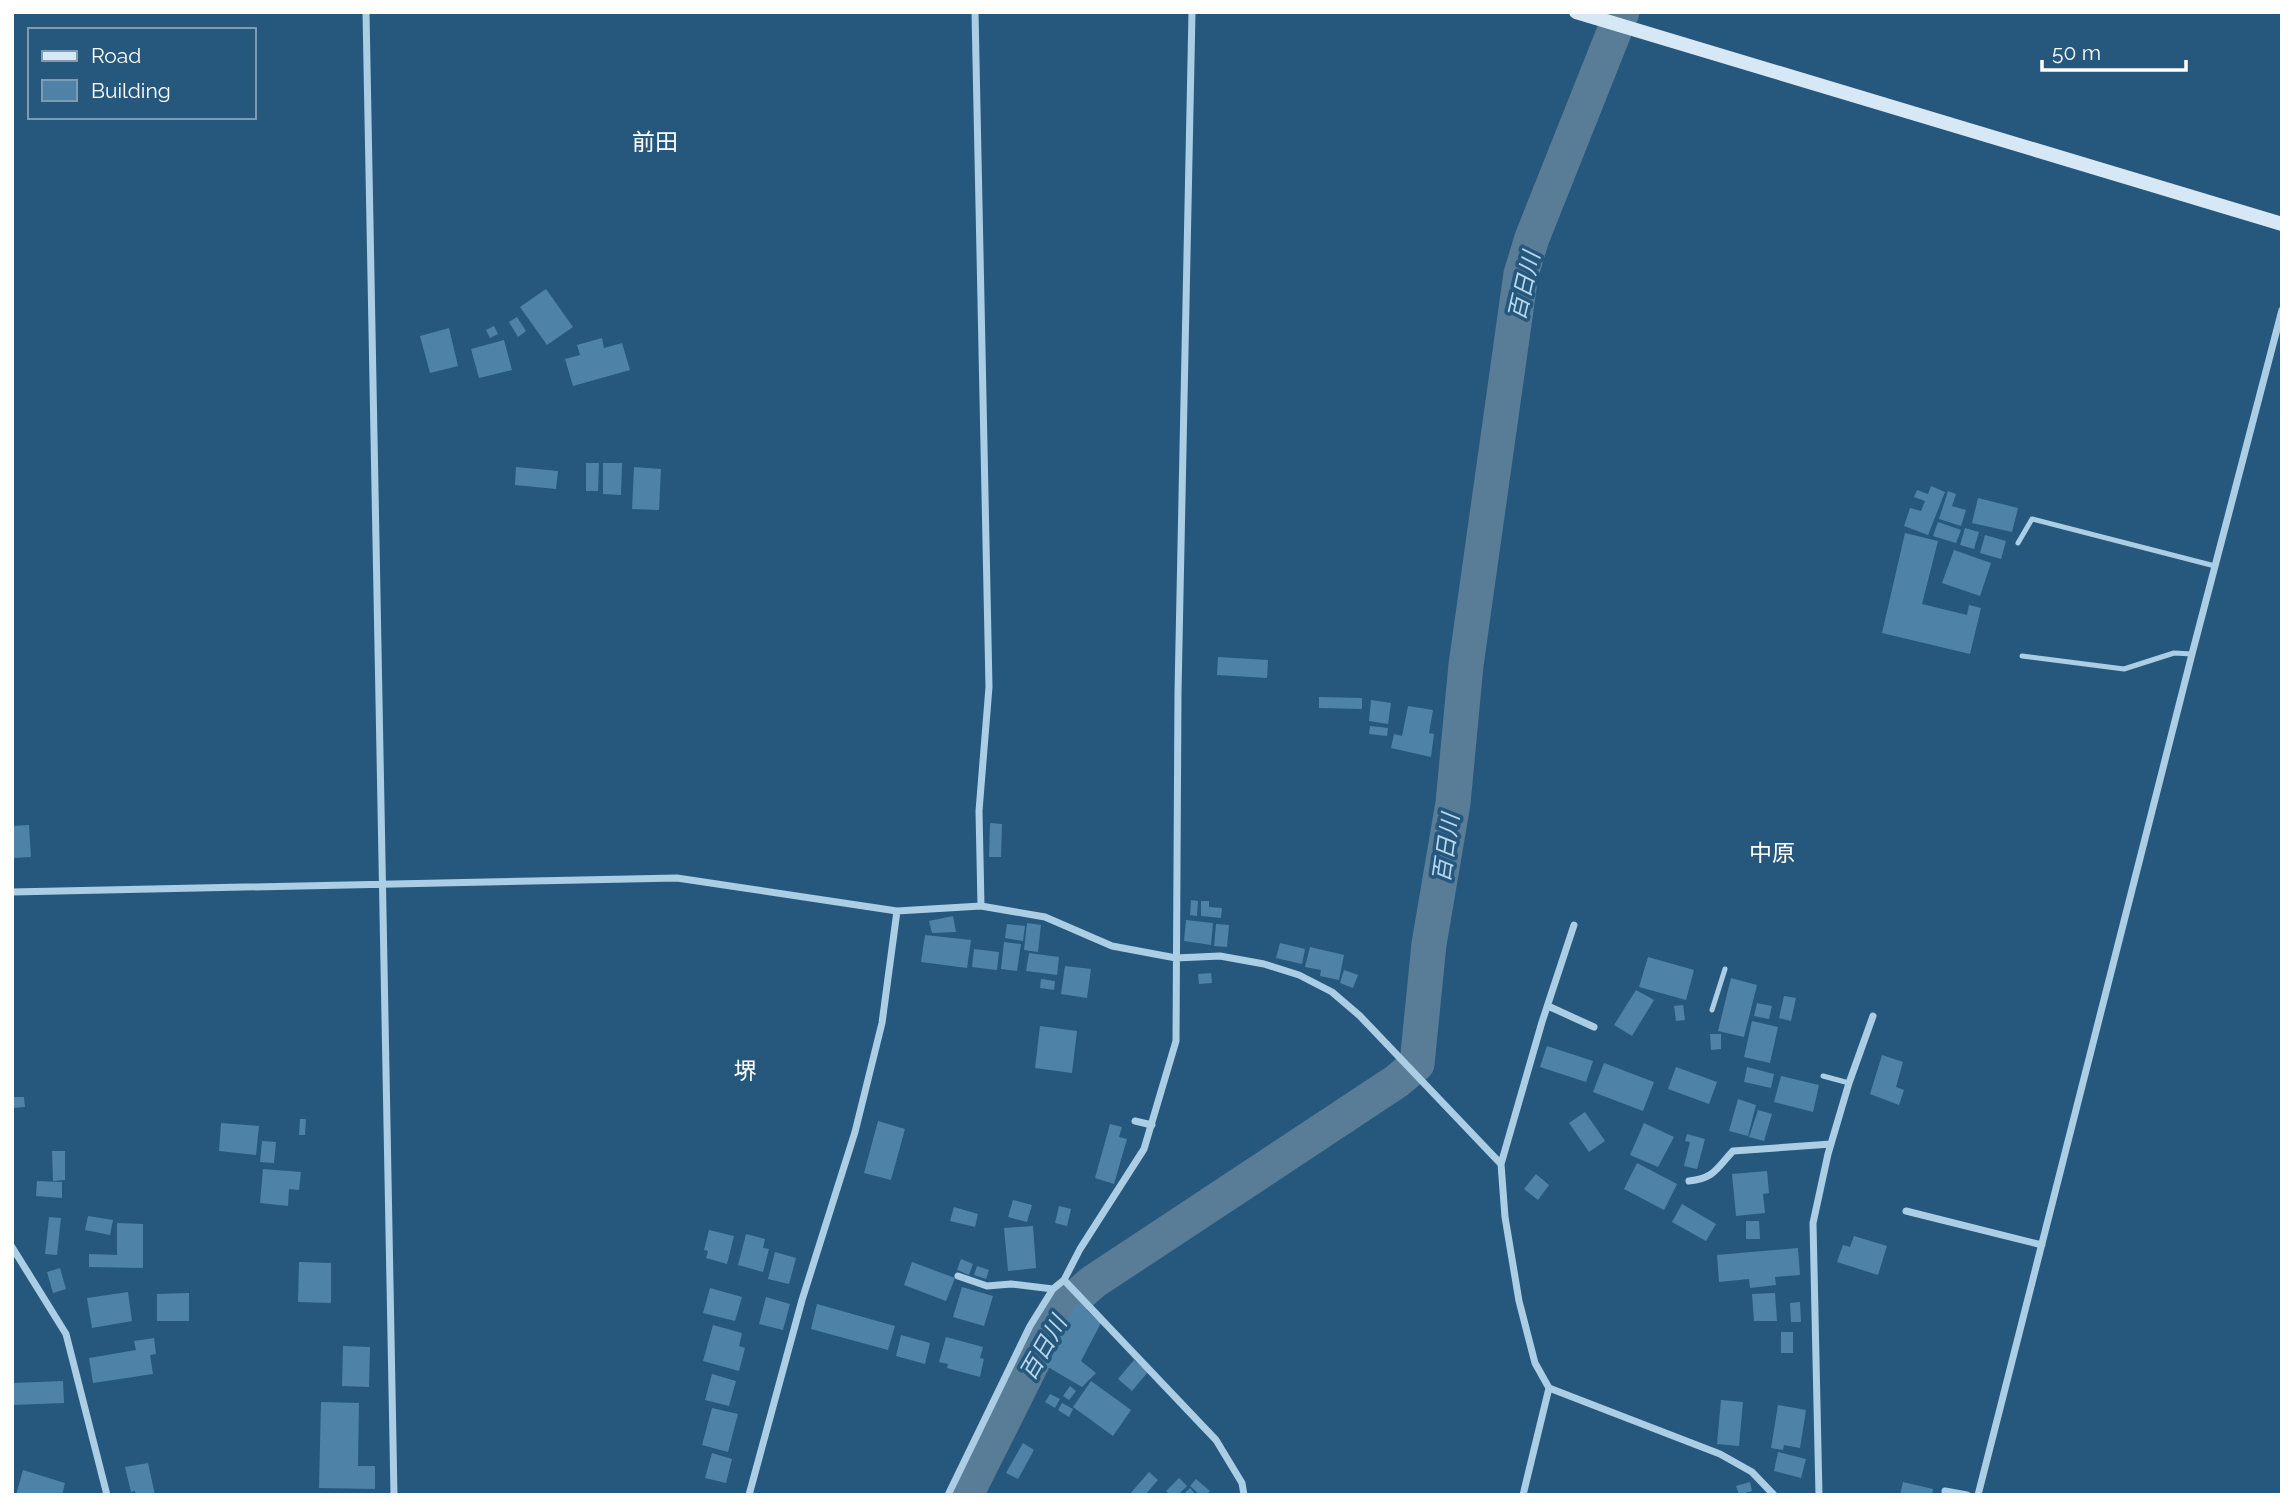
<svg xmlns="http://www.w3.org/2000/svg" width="2294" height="1507" font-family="Raleway,'Noto Sans JP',sans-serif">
<rect width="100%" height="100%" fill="#26587e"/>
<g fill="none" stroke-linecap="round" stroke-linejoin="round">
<path stroke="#5a7d97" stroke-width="35" d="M 966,1495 L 1049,1329 L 1069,1303 L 1093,1282 L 1397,1081 L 1417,1064 L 1429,944 L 1453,803 L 1466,665 L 1521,274 L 1532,238 L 1622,12"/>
</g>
<path fill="#4f82a7" d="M 546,289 L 573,327 L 547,345 L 520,307 Z
M 517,317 L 526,331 L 518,337 L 509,322 Z
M 494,326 L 498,334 L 490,338 L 486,330 Z
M 449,328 L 458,366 L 430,373 L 420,336 Z
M 602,338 L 604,348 L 622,343 L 630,370 L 573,386 L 565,359 L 580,355 L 577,345 Z
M 504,340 L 512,370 L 479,378 L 471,349 Z
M 586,463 L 599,463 L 598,491 L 586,491 Z
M 603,463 L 622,463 L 621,495 L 603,494 Z
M 516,467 L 558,471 L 556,489 L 515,485 Z
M 634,467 L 661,469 L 659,510 L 632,509 Z
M 1931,486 L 1945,492 L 1928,535 L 1904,526 L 1910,508 L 1921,511 L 1925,501 L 1914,497 L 1917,490 L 1928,494 Z
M 1948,491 L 1956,494 L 1952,506 L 1966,510 L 1961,526 L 1939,519 Z
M 1978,498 L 2018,508 L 2012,532 L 1972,523 Z
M 1938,522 L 1961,530 L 1956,543 L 1933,536 Z
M 1965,528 L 1979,532 L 1974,549 L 1960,545 Z
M 1905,533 L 1938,541 L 1922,604 L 1967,615 L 1969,605 L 1981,608 L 1970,654 L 1882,633 Z
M 1985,535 L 2006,541 L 2001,559 L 1980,553 Z
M 1954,550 L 1991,563 L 1980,596 L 1942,583 Z
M 1218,657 L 1268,660 L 1267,678 L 1217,675 Z
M 1319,697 L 1362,698 L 1362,709 L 1319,708 Z
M 1371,700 L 1391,703 L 1388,724 L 1369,721 Z
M 1408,706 L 1433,710 L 1429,733 L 1434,734 L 1431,757 L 1391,748 L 1394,734 L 1402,736 Z
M 1370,726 L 1388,728 L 1387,736 L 1369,734 Z
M 990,823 L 1002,824 L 1001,857 L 989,857 Z
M 29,825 L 31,857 L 12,858 L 12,826 Z
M 1191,900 L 1198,901 L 1197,916 L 1190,915 Z
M 1201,901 L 1209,901 L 1209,907 L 1222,908 L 1221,918 L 1201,916 Z
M 953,916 L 956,932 L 932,933 L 929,921 Z
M 1186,920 L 1213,923 L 1211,945 L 1184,941 Z
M 1027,923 L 1041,925 L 1038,952 L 1024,950 Z
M 1007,924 L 1025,926 L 1023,941 L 1005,938 Z
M 1216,924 L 1229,925 L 1227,947 L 1214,946 Z
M 925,935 L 971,940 L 967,968 L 921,962 Z
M 1004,942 L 1021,944 L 1017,971 L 1001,969 Z
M 1280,943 L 1305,949 L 1302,964 L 1276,958 Z
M 1310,947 L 1344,955 L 1339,980 L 1320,976 L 1321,970 L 1305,967 Z
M 974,949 L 999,952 L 997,970 L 972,967 Z
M 1029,953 L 1059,957 L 1057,975 L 1026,971 Z
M 1648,957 L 1694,970 L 1686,1000 L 1639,987 Z
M 1065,966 L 1091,969 L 1087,998 L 1061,994 Z
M 1344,970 L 1358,975 L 1353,988 L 1340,983 Z
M 1211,973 L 1212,983 L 1199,984 L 1198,974 Z
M 1731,978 L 1757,985 L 1744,1037 L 1718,1031 Z
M 1041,979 L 1055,981 L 1054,990 L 1040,988 Z
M 1636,990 L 1654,1000 L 1632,1036 L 1614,1025 Z
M 1784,996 L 1796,998 L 1791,1021 L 1779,1018 Z
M 1757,1003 L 1772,1006 L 1769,1019 L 1754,1016 Z
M 1683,1005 L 1685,1020 L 1676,1021 L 1674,1006 Z
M 1752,1021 L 1778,1027 L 1770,1063 L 1744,1057 Z
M 1040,1026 L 1077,1031 L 1072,1073 L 1035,1068 Z
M 1710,1034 L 1721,1034 L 1721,1049 L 1711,1050 Z
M 1547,1046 L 1593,1061 L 1586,1082 L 1540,1067 Z
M 1882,1055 L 1903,1062 L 1896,1087 L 1904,1090 L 1899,1105 L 1870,1094 Z
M 1604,1063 L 1654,1082 L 1643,1111 L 1593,1092 Z
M 1676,1067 L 1717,1082 L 1709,1104 L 1668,1089 Z
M 1747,1067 L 1774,1074 L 1771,1088 L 1744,1082 Z
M 1781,1076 L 1819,1085 L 1813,1112 L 1774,1102 Z
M 12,1097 L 24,1097 L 25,1107 L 12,1108 Z
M 1738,1099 L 1756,1105 L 1748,1136 L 1729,1131 Z
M 1758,1110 L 1772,1114 L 1764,1141 L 1749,1137 Z
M 1585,1112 L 1605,1141 L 1589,1152 L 1569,1123 Z
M 300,1119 L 306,1119 L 305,1135 L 299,1135 Z
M 878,1121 L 905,1129 L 891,1180 L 864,1173 Z
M 221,1123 L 259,1126 L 256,1155 L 219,1151 Z
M 1644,1123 L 1674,1137 L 1658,1167 L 1630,1155 Z
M 1110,1124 L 1122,1127 L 1119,1137 L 1127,1139 L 1114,1184 L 1095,1178 Z
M 1687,1134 L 1705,1139 L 1697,1169 L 1684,1166 L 1690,1142 L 1685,1141 Z
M 262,1141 L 276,1142 L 274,1163 L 260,1162 Z
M 52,1151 L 65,1151 L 65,1180 L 53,1181 Z
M 1637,1163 L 1677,1184 L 1664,1210 L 1624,1189 Z
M 263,1169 L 301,1172 L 299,1190 L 289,1189 L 288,1206 L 260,1203 Z
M 1767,1171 L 1769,1193 L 1763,1194 L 1765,1213 L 1736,1216 L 1732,1174 Z
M 1536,1174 L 1549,1185 L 1538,1200 L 1524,1189 Z
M 37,1181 L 62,1182 L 62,1198 L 36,1196 Z
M 1013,1200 L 1032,1205 L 1027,1222 L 1008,1217 Z
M 1682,1204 L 1716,1224 L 1706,1241 L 1672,1222 Z
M 1059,1206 L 1071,1209 L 1067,1226 L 1055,1223 Z
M 954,1207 L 978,1214 L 975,1227 L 950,1221 Z
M 88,1216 L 113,1220 L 110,1235 L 85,1230 Z
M 49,1217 L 61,1218 L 57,1255 L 45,1254 Z
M 1746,1221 L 1759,1221 L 1760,1239 L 1746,1239 Z
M 117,1223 L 143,1224 L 143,1268 L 89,1267 L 89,1254 L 117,1255 Z
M 1033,1226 L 1036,1268 L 1008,1271 L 1004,1228 Z
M 709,1230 L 734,1236 L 727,1264 L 706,1258 L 708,1251 L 704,1250 Z
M 746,1234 L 765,1239 L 763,1248 L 769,1249 L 763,1272 L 738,1265 Z
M 1854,1236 L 1887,1246 L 1878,1275 L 1837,1262 L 1843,1245 L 1850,1247 Z
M 1798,1248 L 1800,1275 L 1775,1277 L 1776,1285 L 1750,1288 L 1749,1279 L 1719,1282 L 1717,1255 Z
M 775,1252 L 796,1258 L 789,1284 L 768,1279 Z
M 961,1259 L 973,1264 L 969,1275 L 957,1270 Z
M 299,1262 L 331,1263 L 331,1303 L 298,1302 Z
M 912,1262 L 955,1278 L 946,1301 L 904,1285 Z
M 977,1266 L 989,1270 L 986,1279 L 974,1275 Z
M 60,1268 L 66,1289 L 53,1293 L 47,1272 Z
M 962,1287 L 993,1296 L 984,1326 L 953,1317 Z
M 710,1288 L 742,1297 L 735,1321 L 703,1313 Z
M 128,1292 L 132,1321 L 92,1328 L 87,1298 Z
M 189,1293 L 189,1321 L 157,1321 L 157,1294 Z
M 1775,1293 L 1777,1321 L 1754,1321 L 1752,1294 Z
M 766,1297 L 790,1304 L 783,1330 L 759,1324 Z
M 1078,1302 L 1101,1323 L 1081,1361 L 1096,1373 L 1082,1387 L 1041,1363 Z
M 1800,1302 L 1801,1322 L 1791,1322 L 1790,1303 Z
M 817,1304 L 895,1326 L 888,1350 L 811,1329 Z
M 713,1325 L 742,1333 L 739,1346 L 745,1348 L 739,1371 L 703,1361 Z
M 1781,1332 L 1793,1332 L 1793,1353 L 1781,1353 Z
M 901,1335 L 930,1343 L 925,1364 L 896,1356 Z
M 946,1337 L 983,1347 L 980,1358 L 984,1359 L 980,1377 L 947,1368 L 948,1364 L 939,1362 Z
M 154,1338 L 156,1354 L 150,1355 L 153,1374 L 93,1383 L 89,1358 L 136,1350 L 134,1341 Z
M 343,1346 L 370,1347 L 369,1387 L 342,1386 Z
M 1134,1360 L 1148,1372 L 1132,1391 L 1118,1379 Z
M 712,1374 L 736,1381 L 729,1406 L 705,1400 Z
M 63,1381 L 64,1403 L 12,1405 L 12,1383 Z
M 1091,1381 L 1131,1410 L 1113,1436 L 1073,1407 Z
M 1070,1386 L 1076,1391 L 1069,1400 L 1063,1396 Z
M 1050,1394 L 1060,1399 L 1055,1408 L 1045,1402 Z
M 1721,1400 L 1743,1402 L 1739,1446 L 1717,1444 Z
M 321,1402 L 359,1403 L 358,1466 L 375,1466 L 375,1489 L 319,1488 Z
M 1062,1403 L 1073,1409 L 1069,1417 L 1058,1410 Z
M 1778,1405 L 1806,1410 L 1800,1448 L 1784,1445 L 1783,1450 L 1771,1448 Z
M 712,1408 L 738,1414 L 728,1452 L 702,1445 Z
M 1023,1443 L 1034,1450 L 1018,1479 L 1006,1473 Z
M 1778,1452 L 1806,1459 L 1801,1478 L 1774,1471 Z
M 712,1453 L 732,1459 L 726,1483 L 705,1478 Z
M 148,1463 L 155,1495 L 136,1495 L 135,1491 L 131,1492 L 125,1467 Z
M 23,1470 L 65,1483 L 62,1495 L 16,1495 Z
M 1149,1472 L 1158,1480 L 1145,1495 L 1129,1495 Z
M 1179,1478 L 1187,1486 L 1178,1495 L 1170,1495 L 1166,1491 Z
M 1196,1479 L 1210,1491 L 1206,1495 L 1200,1495 L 1190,1486 Z
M 1750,1482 L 1752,1491 L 1739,1495 L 1736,1486 Z
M 1903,1482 L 1933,1489 L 1932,1495 L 1900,1495 Z
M 1190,1488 L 1196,1495 L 1183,1495 Z"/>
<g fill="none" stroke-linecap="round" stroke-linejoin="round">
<path stroke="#accee5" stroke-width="5" d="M 2018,543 L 2032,519 L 2215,566
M 2022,656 L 2124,669 L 2174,653 L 2192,654
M 1712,1010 L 1725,969
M 1823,1076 L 1849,1083"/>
<path stroke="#accee5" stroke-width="7" d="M 366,12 L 394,1495
M 975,12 L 989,687 L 979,811 L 981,906
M 12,892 L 677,878 L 897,911 L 981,906 L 1045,917 L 1112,946 L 1176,958 L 1220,956 L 1264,964 L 1299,975 L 1332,992 L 1360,1016 L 1501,1164
M 1574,925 L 1542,1022 L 1501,1164 L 1505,1217 L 1519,1301 L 1535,1363 L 1549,1388 L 1720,1454 L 1752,1472 L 1774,1495
M 1548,1006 L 1594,1027
M 1135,1121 L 1152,1125
M 1689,1181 C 1715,1178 1716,1169 1733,1151 L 1831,1144
M 1906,1211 L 2042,1245
M 12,1247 L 66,1334 L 107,1495
M 958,1276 L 987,1286 L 1011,1284 L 1053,1289
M 1064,1280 L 1216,1440 L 1242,1483 L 1244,1495
M 1945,1491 L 1967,1495
M 749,1495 L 802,1300 L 855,1132 L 882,1023 L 897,911
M 948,1495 L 1030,1326 L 1053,1289 L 1064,1280 L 1080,1249 L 1144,1149 L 1176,1041 L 1178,692 L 1192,12
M 1523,1495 L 1549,1388
M 1819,1495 L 1813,1223 L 1828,1154 L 1849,1083 L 1873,1016
M 1978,1495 L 2192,654 L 2282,310"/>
<path stroke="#d6e7f5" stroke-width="14" d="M 1576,12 L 2282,224"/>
</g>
<g text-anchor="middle" stroke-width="7" stroke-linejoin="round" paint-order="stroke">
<g font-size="23" fill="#fff" stroke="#26587e">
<text x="655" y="150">前田</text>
<text x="1772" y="861">中原</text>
<text x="745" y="1079">堺</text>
</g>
<g font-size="23" font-style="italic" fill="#b8d7ed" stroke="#26587e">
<text transform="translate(1524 286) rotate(-77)" y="8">百日川</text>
<text transform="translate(1446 848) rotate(-82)" y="8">百日川</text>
<text transform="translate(1043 1348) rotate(-60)" y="8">百日川</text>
</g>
</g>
<rect width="2294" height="1507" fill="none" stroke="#ffffff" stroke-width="28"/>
<rect x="28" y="28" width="228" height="91" fill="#26587e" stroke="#7d9bb2" stroke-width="2"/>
<rect x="42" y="51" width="35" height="10" fill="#d6e7f5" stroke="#7d9bb2" stroke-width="2"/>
<text x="91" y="63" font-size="21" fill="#ffffff">Road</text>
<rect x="42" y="80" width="35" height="21" fill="#4f82a7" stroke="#7d9bb2" stroke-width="2"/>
<text x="91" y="98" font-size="21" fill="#ffffff">Building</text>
<path d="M2042 60v10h144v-10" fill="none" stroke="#ffffff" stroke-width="3.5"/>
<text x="2052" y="60" font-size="21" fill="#ffffff" stroke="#26587e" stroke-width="5" paint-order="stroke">50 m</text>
</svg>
